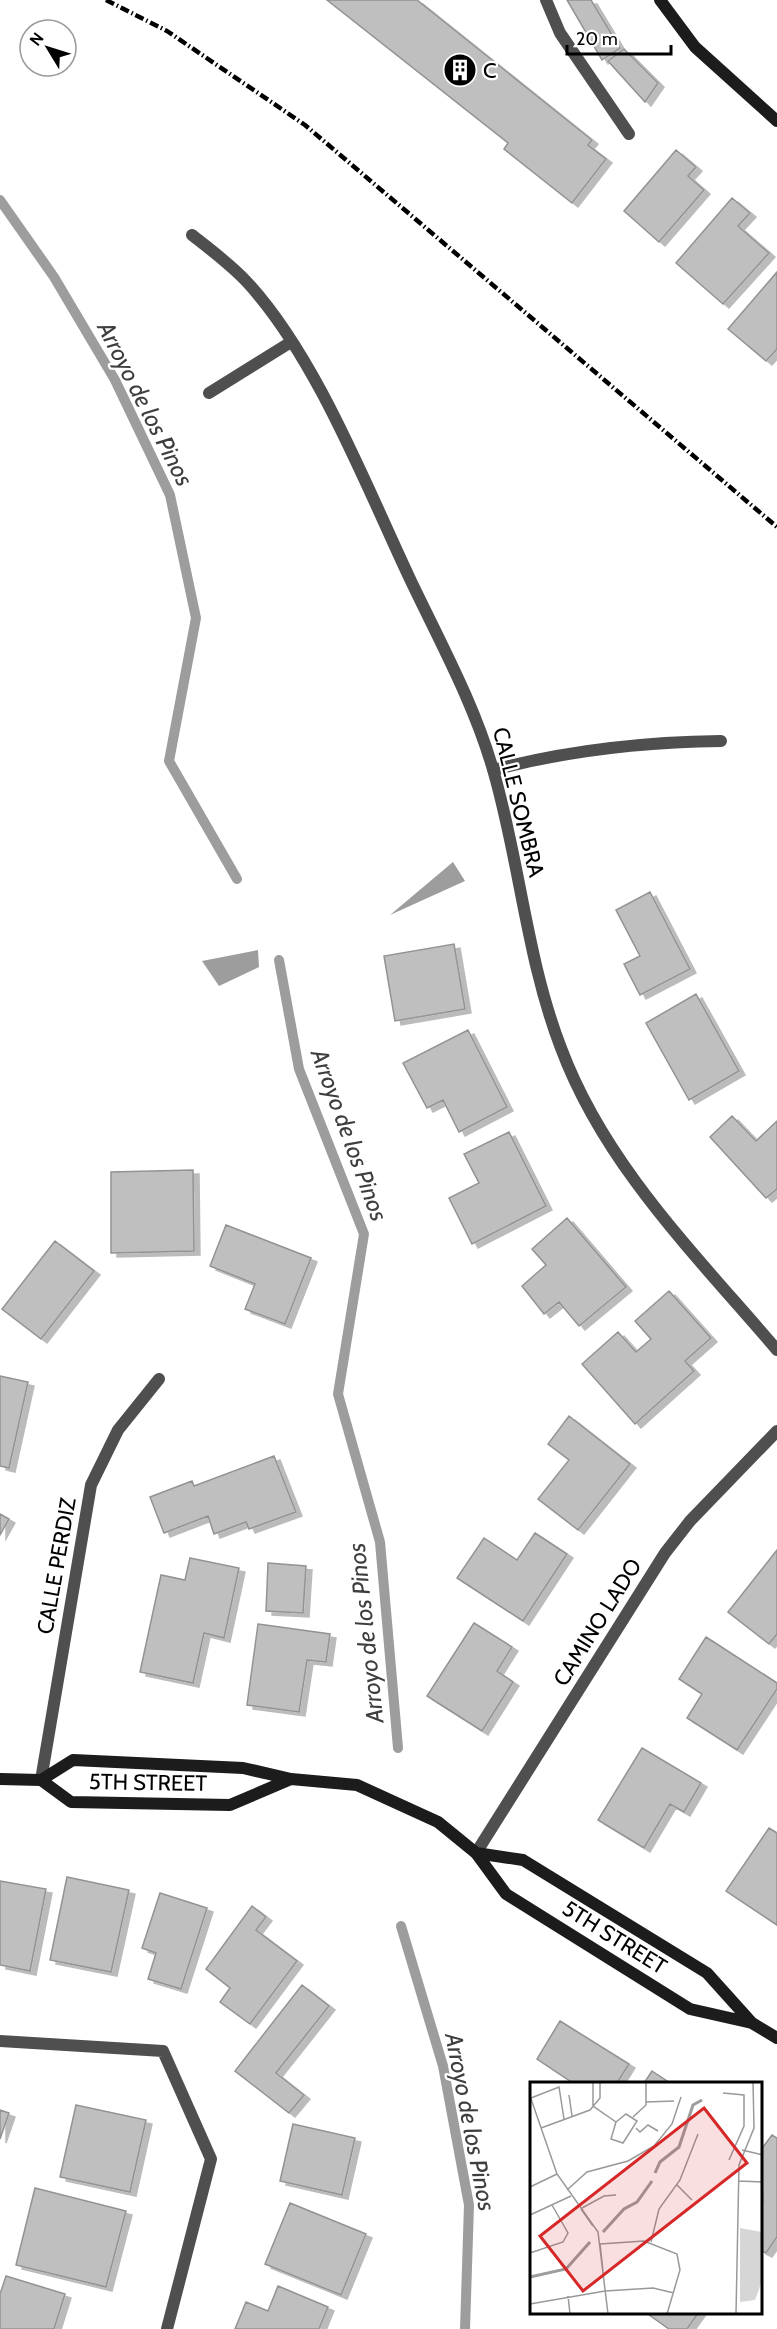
<svg xmlns="http://www.w3.org/2000/svg" width="777" height="2329" font-family="Cabin,sans-serif">
<defs>
<filter id="shadow"><feDropShadow dx="6" dy="4" stdDeviation="0" flood-color="#0004"/></filter>
</defs>
<rect width="100%" height="100%" fill="#fff"/>
<path fill="#9d9d9d" d="M 453,862 L 465,881 L 390,915 Z
M 258,950 L 259,967 L 219,986 L 202,961 Z"/>
<g fill="none" stroke-linecap="round" stroke-linejoin="round">
<path stroke="#9d9d9d" stroke-width="10" d="M 0,200 L 54,277 L 115,380 L 170,495 L 196,618 L 169,761 L 237,879
M 279,960 L 299,1069 L 364,1234 L 338,1394 L 380,1542 L 398,1748
M 401,1926 L 443,2066 L 469,2205 L 465,2329"/>
</g>
<path fill="#bfbfbf" stroke="#939393" stroke-width="1.5" filter="url(#shadow)" d="M 327,0 L 417,0 L 592,140 L 588,145 L 606,159 L 572,203 L 504,149 L 508,143 Z
M 567,0 L 591,0 L 620,48 L 602,60 Z
M 624,49 L 658,83 L 645,102 L 608,61 Z
M 676,150 L 696,167 L 688,176 L 704,190 L 659,242 L 624,211 Z
M 732,198 L 750,213 L 738,226 L 769,253 L 723,304 L 676,263 Z
M 777,272 L 777,349 L 766,361 L 728,329 Z
M 650,892 L 690,969 L 640,995 L 624,964 L 640,956 L 616,910 Z
M 454,944 L 465,1009 L 395,1021 L 384,956 Z
M 696,994 L 739,1071 L 689,1100 L 646,1023 Z
M 468,1030 L 507,1107 L 459,1132 L 443,1100 L 427,1108 L 403,1063 Z
M 732,1116 L 756,1141 L 777,1121 L 777,1189 L 766,1198 L 710,1137 Z
M 509,1132 L 546,1206 L 472,1244 L 449,1198 L 479,1183 L 464,1154 Z
M 193,1170 L 194,1251 L 111,1253 L 111,1172 Z
M 567,1218 L 626,1287 L 579,1326 L 559,1302 L 544,1314 L 522,1286 L 546,1265 L 532,1249 Z
M 226,1225 L 311,1258 L 285,1324 L 245,1309 L 255,1284 L 210,1266 Z
M 55,1241 L 94,1271 L 41,1339 L 2,1309 Z
M 669,1291 L 711,1338 L 685,1361 L 694,1371 L 635,1424 L 582,1364 L 618,1332 L 636,1352 L 651,1339 L 635,1321 Z
M 0,1376 L 28,1382 L 9,1468 L 0,1466 Z
M 569,1416 L 630,1464 L 578,1530 L 538,1499 L 569,1460 L 548,1444 Z
M 274,1456 L 296,1512 L 249,1529 L 246,1522 L 214,1534 L 208,1516 L 164,1533 L 150,1497 L 192,1481 L 194,1486 Z
M 0,1514 L 9,1519 L 0,1535 Z
M 535,1533 L 567,1554 L 523,1621 L 457,1578 L 484,1538 L 517,1560 Z
M 777,1550 L 777,1634 L 769,1644 L 728,1612 Z
M 190,1558 L 239,1568 L 224,1638 L 204,1633 L 193,1683 L 140,1672 L 161,1575 L 185,1580 Z
M 268,1563 L 306,1566 L 303,1613 L 266,1611 Z
M 474,1623 L 512,1647 L 497,1671 L 513,1682 L 482,1731 L 427,1696 Z
M 258,1624 L 330,1634 L 326,1662 L 307,1660 L 299,1712 L 247,1705 Z
M 706,1637 L 777,1683 L 777,1689 L 737,1750 L 687,1718 L 702,1694 L 679,1679 Z
M 642,1748 L 701,1783 L 684,1812 L 670,1804 L 644,1848 L 598,1820 Z
M 769,1828 L 777,1833 L 777,1925 L 726,1891 Z
M 67,1877 L 129,1890 L 111,1972 L 50,1960 Z
M 0,1881 L 46,1889 L 30,1971 L 0,1965 Z
M 160,1893 L 207,1908 L 181,1989 L 148,1979 L 156,1953 L 142,1948 Z
M 252,1906 L 266,1917 L 256,1930 L 297,1961 L 250,2024 L 220,2002 L 230,1988 L 206,1969 Z
M 302,1985 L 329,2006 L 276,2073 L 304,2095 L 289,2113 L 235,2071 Z
M 560,2021 L 629,2064 L 617,2083 L 573,2083 L 537,2059 Z
M 652,2071 L 670,2083 L 644,2083 Z
M 76,2105 L 146,2120 L 130,2192 L 60,2177 Z
M 0,2110 L 9,2113 L 0,2139 Z
M 293,2124 L 355,2138 L 342,2195 L 280,2181 Z
M 772,2135 L 777,2138 L 777,2237 L 766,2253 L 760,2250 L 760,2151 Z
M 35,2188 L 126,2211 L 106,2287 L 16,2265 Z
M 290,2203 L 366,2234 L 341,2295 L 265,2264 Z
M 6,2276 L 65,2294 L 54,2329 L 0,2329 L 0,2294 Z
M 278,2286 L 328,2307 L 319,2329 L 235,2329 L 246,2302 L 268,2311 Z
M 645,2312 L 699,2312 L 687,2329 L 669,2329 Z"/>
<g fill="none" stroke-linecap="round" stroke-linejoin="round">
<path stroke="#4f4f4f" stroke-width="12" d="M 546,0 L 560,33 L 629,134
M 209,393 L 291,342"/>
<path stroke="#4f4f4f" stroke-width="12" d="M 192,235 C 211,250 230,264 246,281 C 316,356 366,486 410,579 C 440,642 475,705 494,773 C 520,864 527,960 561,1048 C 605,1166 697,1256 777,1350
M 493,770 C 569,750 644,742 721,741
M 41,1780 L 91,1485 L 118,1430 L 159,1379
M 476,1853 L 665,1553 L 690,1521 L 777,1431
M 0,2041 L 163,2051 L 211,2159 L 167,2329"/>
<path stroke="#1c1c1c" stroke-width="12" d="M 660,0 L 695,47 L 777,121
M 0,1779 L 41,1780 L 73,1760 L 243,1768 L 291,1779 L 357,1785 L 438,1822 L 476,1853 L 506,1894 L 690,2009 L 752,2023
M 41,1780 L 71,1802 L 230,1805 L 291,1779
M 476,1853 L 523,1860 L 707,1973 L 752,2023 L 777,2038"/>
<path stroke="#000" stroke-width="4.5" stroke-dasharray="9 3 1.5 3" stroke-linecap="butt" d="M 106,0 L 167,31 L 305,125 L 777,527"/>
</g>
<defs>
<g id="building-disc" transform="scale(1.725)"><circle r="9.5" fill="#000" stroke="#fff"/><path d="M-4-6H4V6H1V3H-1V6H-4ZM-2.5-4.3h1.7v1.8h-1.7ZM.8-4.3h1.7v1.8H.8ZM-2.5-1h1.7V.8h-1.7ZM.8-1h1.7V.8H.8Z" fill="#fff"/></g>
</defs>
<g fill-rule="evenodd">
<use href="#building-disc" x="460" y="70"/>
</g>
<g text-anchor="middle" stroke-width="4.5" stroke-linejoin="round" paint-order="stroke">
<g font-size="22" fill="#000" stroke="#fff" text-anchor="start">
<text x="483" y="78">C</text>
</g>
<g font-size="22" fill="#000" stroke="#fff">
<text transform="translate(519 802) rotate(76)" y="8">CALLE SOMBRA</text>
<text transform="translate(56 1566) rotate(-80)" y="8">CALLE PERDIZ</text>
<text transform="translate(597 1622) rotate(-58)" y="8">CAMINO LADO</text>
<text transform="translate(148 1782) rotate(1)" y="8">5TH STREET</text>
<text transform="translate(615 1937) rotate(32)" y="8">5TH STREET</text>
</g>
<g font-size="24" font-style="italic" fill="#3e3e3e" stroke="#fff">
<text transform="translate(145 404) rotate(63)" y="8">Arroyo de los Pinos</text>
<text transform="translate(349 1135) rotate(70)" y="8">Arroyo de los Pinos</text>
<text transform="translate(366 1633) rotate(-96)" y="8">Arroyo de los Pinos</text>
<text transform="translate(470 2122) rotate(79)" y="8">Arroyo de los Pinos</text>
</g>
</g>
<g transform="translate(530 2082)">
<rect width="232" height="232" fill="#fff"/>
<path d="M 210,146 L 232,150 L 233,196 L 225,218 L 210,220 Z" fill="#d6d6d6"/>
<path fill="none" stroke="#9d9d9d" stroke-width="3" d="M 125,91 L 130,80 L 149,65 L 163,23 L 172,18M 73,150 L 94,127 L 107,120 L 122,99M 0,195 L 36,187 L 60,160"/>
<path fill="none" stroke="#999" stroke-width="1.5" d="M 63,0 L 63,24 L 86,40 L 81,57 L 93,61 L 107,39 L 96,32 L 86,40M 193,11 L 214,13 L 214,44 L 199,78M 39,13 L 42,34M 0,14 L 27,92 L 68,150 L 78,232M 1,16 L 29,5 L 34,37M 116,20 L 144,19M 103,35 L 116,23 L 116,0M 11,46 L 60,28 L 70,16 L 70,0M 106,46 L 110,50 L 118,43 L 128,49M 212,68 L 233,73M 208,99 L 233,100M 232,100 L 233,121M 147,103 L 162,118M 0,105 L 27,92M 37,108 L 57,90 L 98,79 L 124,64 L 142,42 L 151,15M 52,126 L 74,114 L 86,113M 51,127 L 63,144M 0,133 L 41,114M 121,160 L 129,127 L 150,98 L 168,52M 70,162 L 114,159 L 147,172 L 150,188 L 137,232M 70,162 L 73,189M 0,171 L 33,160 L 38,151 L 22,123M 38,214 L 40,232M 0,222 L 75,209 L 123,206 L 144,211M 206,232 L 209,83 L 224,46 L 223,0"/>
<path fill="#d62828" fill-opacity="0.15" stroke="#d62828" stroke-width="3" d="M 174,26 L 217,81 L 53,209 L 10,154 Z"/>
<rect width="232" height="232" fill="none" stroke="#000" stroke-width="3"/>
</g>
<g transform="translate(48 48) rotate(308)"><circle r="28" fill="#ffffff" stroke="#999999" stroke-width="1.5"/>
<path d="M0-4.5L10 22L0 15L-10 22Z" fill="#000000"/>
<text y="-9" font-size="16" font-weight="bold" text-anchor="middle" fill="#000000">N</text>
</g>
<path d="M567 45v9h104v-9" fill="none" stroke="#000000" stroke-width="3"/>
<text x="576" y="45" font-size="18" fill="#000000" stroke="#ffffff" stroke-width="4.5" paint-order="stroke">20 m</text>
</svg>
